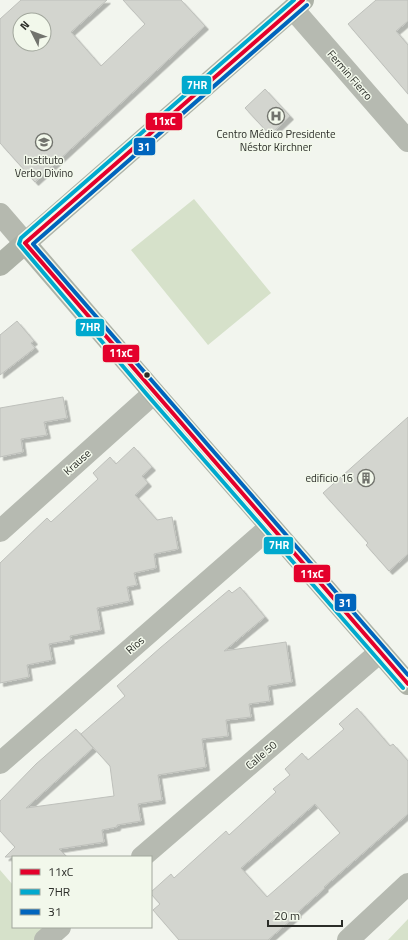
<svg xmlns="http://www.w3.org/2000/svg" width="408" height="940" font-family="'Titillium Web',sans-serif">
<defs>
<filter id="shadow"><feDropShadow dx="3.5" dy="3.5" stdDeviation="0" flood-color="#0004"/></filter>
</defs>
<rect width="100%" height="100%" fill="#f2f5ee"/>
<path fill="#d6e1ca" d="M 194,199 L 271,293 L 208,345 L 131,250 Z
M 0,870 L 13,885 L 13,927 L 50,927 L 62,940 L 0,940 Z
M 408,919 L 408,940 L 388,940 Z"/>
<path fill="#d3d5cf" stroke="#bec0bb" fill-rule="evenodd" filter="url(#shadow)" d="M 21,0 L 107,0 L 71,32 L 101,66 L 145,24 L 123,0 L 181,0 L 205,26 L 35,182 L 0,143 L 0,19 ZM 20,20 L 44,20 L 44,44 L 20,44 Z
M 376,0 L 408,0 L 408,21 L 396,31 L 408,45 L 408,94 L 348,24 Z
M 265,89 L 290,116 L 270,135 L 245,108 Z
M 17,321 L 34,341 L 31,343 L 35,348 L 0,375 L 0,335 Z
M 63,397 L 67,418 L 44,422 L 47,435 L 21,439 L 23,452 L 0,457 L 0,408 Z
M 408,417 L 408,554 L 389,571 L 366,545 L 368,543 L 323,493 Z
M 134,447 L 152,467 L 142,476 L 148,483 L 135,495 L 157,520 L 172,517 L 178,549 L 154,554 L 156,568 L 134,573 L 137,585 L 127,587 L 130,601 L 97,608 L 101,630 L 70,636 L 71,640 L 49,644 L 52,660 L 27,665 L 29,677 L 0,683 L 0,563 L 47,518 L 51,522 L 98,479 L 93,473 L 110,457 L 116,464 Z
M 240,587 L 265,617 L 224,651 L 286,642 L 292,682 L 268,686 L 270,701 L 249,704 L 251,717 L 226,720 L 228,736 L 202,739 L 206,767 L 158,775 L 162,800 L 138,804 L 141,821 L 117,825 L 117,827 L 102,830 L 104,842 L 59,849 L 67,857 L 5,857 L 15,847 L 0,831 L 0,801 L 36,764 L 76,729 L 93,748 L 26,808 L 114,796 L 110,766 L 81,734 L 125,696 L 117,686 L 160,648 L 229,590 L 232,593 Z
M 357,708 L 390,746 L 393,744 L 408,761 L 408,814 L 324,887 L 325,888 L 297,913 L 298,914 L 268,940 L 179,940 L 153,910 L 160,904 L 151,894 L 151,892 L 171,874 L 174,878 L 226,831 L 229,835 L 276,792 L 273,789 L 290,775 L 285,769 L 302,753 L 308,760 L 344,729 L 339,724 ZM 315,804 L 340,833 L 267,897 L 241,868 Z"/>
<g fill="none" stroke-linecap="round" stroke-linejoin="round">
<path stroke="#b6bab1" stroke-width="22" d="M 293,9 L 408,141
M 0,531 L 154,393
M 0,763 L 270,527
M 142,857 L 380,652
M 45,940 L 60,927
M 348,940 L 408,884"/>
<path stroke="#b5b9af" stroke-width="22" d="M 0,214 L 25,243"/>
<path stroke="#adb2a7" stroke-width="22" d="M 25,243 L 154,393 L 408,684
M 0,265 L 303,0"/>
<g stroke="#f2f8eb" stroke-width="7">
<path id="bus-1" d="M 25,243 L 408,684
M 25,243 L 303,0"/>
</g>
<g stroke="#f2f8eb" stroke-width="7">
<path id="bus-2" d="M 294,0 L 21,238 L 19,244 L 149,397 L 403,688"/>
</g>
<g stroke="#f2f8eb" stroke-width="7">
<path id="bus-3" d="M 307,5 L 33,244 L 408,675"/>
</g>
<use href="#bus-1" stroke="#e4002b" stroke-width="4"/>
<use href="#bus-2" stroke="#00a9ce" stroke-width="4"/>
<use href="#bus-3" stroke="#0065bd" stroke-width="4"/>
</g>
<defs>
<g id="hospital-ring" transform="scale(0.9)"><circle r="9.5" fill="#f2f8eb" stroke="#71736d" stroke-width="1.5"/><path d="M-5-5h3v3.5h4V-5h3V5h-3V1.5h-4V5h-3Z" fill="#71736d"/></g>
<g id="school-ring" transform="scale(0.9)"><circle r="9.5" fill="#f2f8eb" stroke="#71736d" stroke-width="1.5"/><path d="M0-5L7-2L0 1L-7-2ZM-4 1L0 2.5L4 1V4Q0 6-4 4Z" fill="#71736d"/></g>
<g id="building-ring" transform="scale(0.9)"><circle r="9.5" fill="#f2f8eb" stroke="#71736d" stroke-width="1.5"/><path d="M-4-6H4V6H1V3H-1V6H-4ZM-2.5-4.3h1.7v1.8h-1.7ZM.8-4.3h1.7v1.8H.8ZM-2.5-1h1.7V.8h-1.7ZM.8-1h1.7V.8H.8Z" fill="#71736d"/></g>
</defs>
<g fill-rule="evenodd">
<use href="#hospital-ring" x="276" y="116"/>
<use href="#school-ring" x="44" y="142"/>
<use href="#building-ring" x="366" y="478"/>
</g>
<circle fill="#2b2d28" stroke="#f2f8eb" stroke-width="1.5" cx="147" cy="375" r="3.5"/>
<g text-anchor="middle" stroke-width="3" stroke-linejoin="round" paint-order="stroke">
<g font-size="11" fill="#2b2d28" stroke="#f2f8eb">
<text transform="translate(350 75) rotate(49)" y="4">Fermin Fierro</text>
<text transform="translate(77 462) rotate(-42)" y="4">Krause</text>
<text transform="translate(135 645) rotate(-41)" y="4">Ríos</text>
<text transform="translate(261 755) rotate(-41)" y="4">Calle 50</text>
</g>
<g font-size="11" fill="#2b2d28" stroke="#f2f8eb">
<text x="276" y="138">Centro Médico Presidente<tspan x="276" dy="13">Néstor Kirchner</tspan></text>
<text x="44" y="164">Instituto<tspan x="44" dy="13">Verbo Divino</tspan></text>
<text x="353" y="482" text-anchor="end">edificio 16</text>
</g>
</g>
<g stroke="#f2f8eb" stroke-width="1.5">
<rect x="181" y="75" width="31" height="20" rx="4" fill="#00a9ce"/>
<rect x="145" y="112" width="38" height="19" rx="4" fill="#e4002b"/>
<rect x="133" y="137" width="23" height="19" rx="4" fill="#0065bd"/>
<rect x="75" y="318" width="30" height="19" rx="4" fill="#00a9ce"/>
<rect x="102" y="344" width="38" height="19" rx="4" fill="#e4002b"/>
<rect x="263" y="536" width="31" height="19" rx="4" fill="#00a9ce"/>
<rect x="293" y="564" width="38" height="19" rx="4" fill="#e4002b"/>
<rect x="334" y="593" width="23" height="19" rx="4" fill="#0065bd"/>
</g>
<g font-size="11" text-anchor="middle" font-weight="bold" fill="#fff">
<text x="197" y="89">7HR</text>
<text x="164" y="125">11xC</text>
<text x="144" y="151">31</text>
<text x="90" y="331">7HR</text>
<text x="121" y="357">11xC</text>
<text x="279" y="549">7HR</text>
<text x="312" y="578">11xC</text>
<text x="345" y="607">31</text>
</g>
<rect x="12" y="856" width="140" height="72" fill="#f2f8eb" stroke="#a2a79d"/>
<rect x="20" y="869" width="20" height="6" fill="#e4002b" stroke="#a2a79d"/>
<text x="48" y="876" font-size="12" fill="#2b2d28">11xC</text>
<rect x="20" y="889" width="20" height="6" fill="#00a9ce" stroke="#a2a79d"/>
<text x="48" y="896" font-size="12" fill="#2b2d28">7HR</text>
<rect x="20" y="909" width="20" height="6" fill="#0065bd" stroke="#a2a79d"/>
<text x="48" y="916" font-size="12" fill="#2b2d28">31</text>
<g transform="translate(32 32) rotate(312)"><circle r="19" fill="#f2f8eb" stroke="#a2a79d"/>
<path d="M0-3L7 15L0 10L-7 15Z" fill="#71736d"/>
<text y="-6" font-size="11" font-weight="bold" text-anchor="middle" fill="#2b2d28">N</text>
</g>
<path d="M268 920v6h74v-6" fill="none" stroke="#2b2d28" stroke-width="2"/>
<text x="274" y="920" font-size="12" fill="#2b2d28" stroke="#f2f8eb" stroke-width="3" paint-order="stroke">20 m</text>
</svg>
